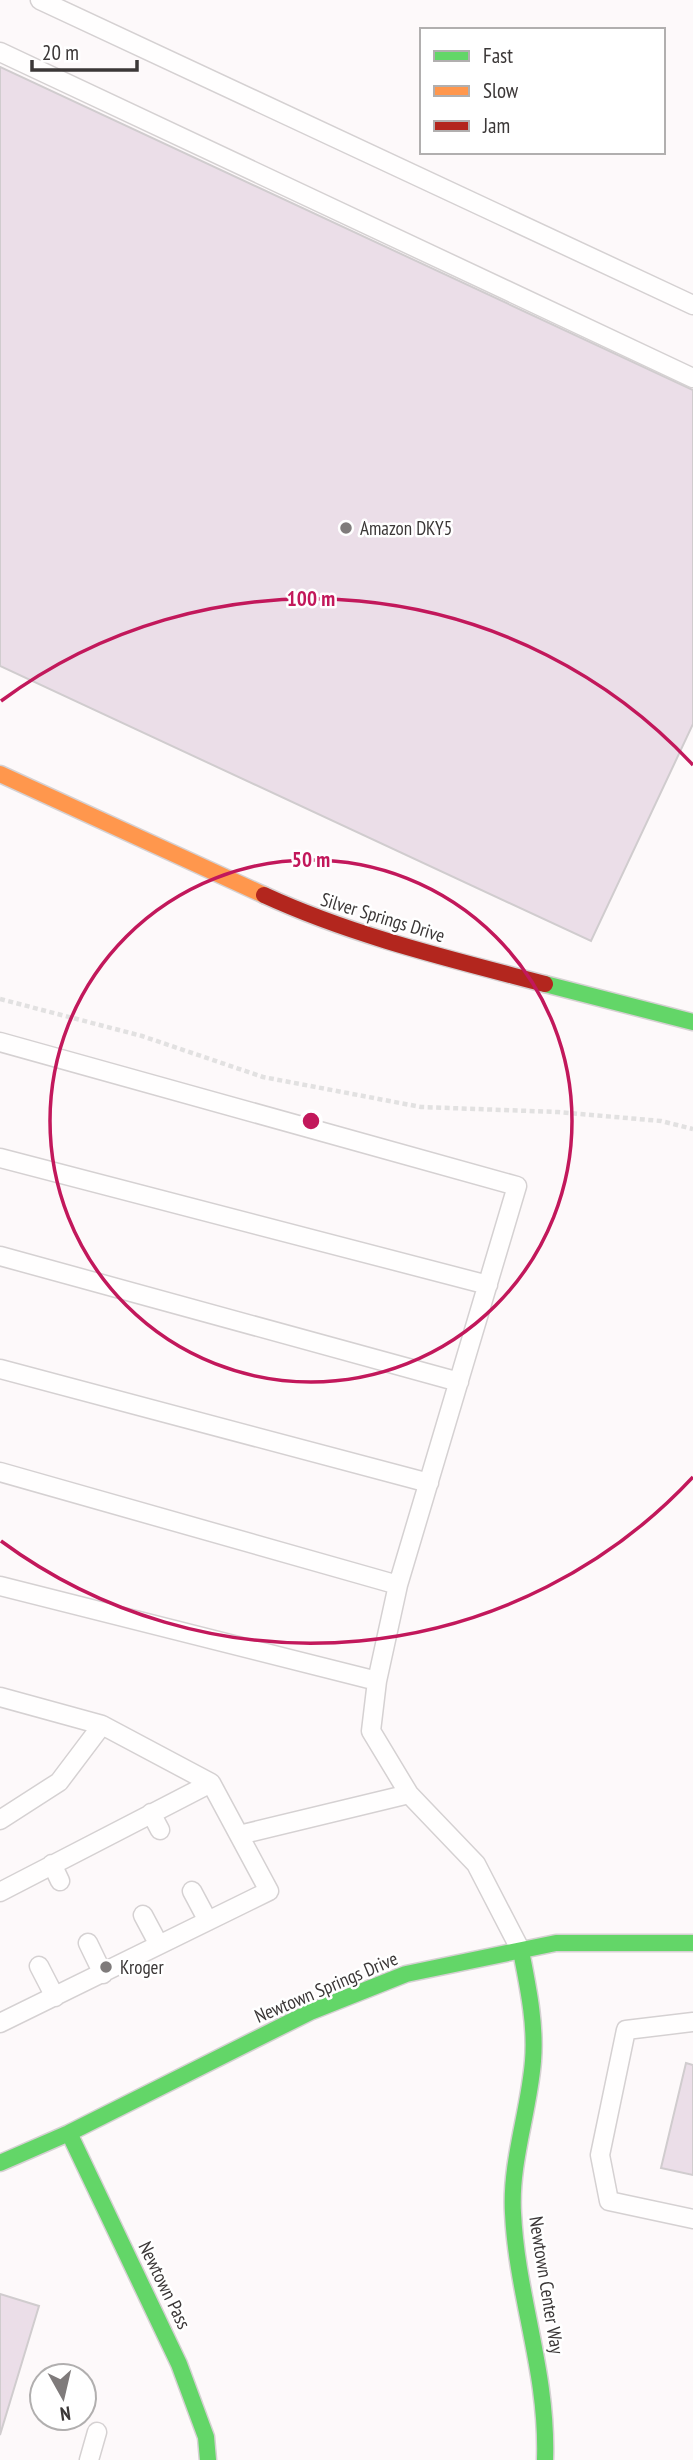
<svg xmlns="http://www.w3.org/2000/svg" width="693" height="2460" font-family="'PT Sans Narrow',sans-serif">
<rect width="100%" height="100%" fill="#fdf9fa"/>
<path fill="#ebdee8" stroke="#d0ccce" stroke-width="2" d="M 0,67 L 693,390 L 693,724 L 591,941 L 0,666 Z
M 686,2063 L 693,2065 L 693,2175 L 661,2168 Z
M 0,2294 L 39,2306 L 0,2435 Z"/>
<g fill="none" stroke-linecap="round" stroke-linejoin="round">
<g stroke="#d5d1d2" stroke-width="21">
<path id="lane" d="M 40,0 L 693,305
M 0,52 L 693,378
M 0,1042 L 517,1186 L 398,1585 L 377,1681 L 371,1731 L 409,1794
M 0,1158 L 488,1285
M 0,1256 L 459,1382
M 0,1369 L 429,1483
M 0,1472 L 398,1585
M 0,1586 L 377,1681
M 0,1697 L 102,1725
M 151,1813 L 160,1830
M 0,1820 L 59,1782 L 102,1725 L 211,1783
M 239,1835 L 409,1794 L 476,1864 L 521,1951
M 52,1864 L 60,1881
M 192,1891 L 208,1921
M 0,1892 L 211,1783 L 269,1891 L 0,2023
M 143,1915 L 159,1945
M 88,1943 L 103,1974
M 39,1966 L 55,1997
M 693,2022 L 626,2030 L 600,2155 L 609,2201 L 693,2219
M 89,2460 L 97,2432"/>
</g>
<g stroke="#d5d1d2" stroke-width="19">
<path id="fast" d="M 545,984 L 693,1022
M 521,1951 C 528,1987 536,2024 533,2061 C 529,2112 510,2162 513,2213 C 517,2298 548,2371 545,2460
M 69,2133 L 179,2364 L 206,2437 L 208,2460
M 0,2163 L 69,2133 L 310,2012 L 406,1974 L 556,1943 L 693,1943"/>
</g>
<g stroke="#d5d1d2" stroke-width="19">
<path id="slow" d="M 0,774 L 264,895"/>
</g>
<g stroke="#d5d1d2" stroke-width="19">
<path id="jam" d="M 264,895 C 353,936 450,959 545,984"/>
</g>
<path stroke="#e2e1e1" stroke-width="4.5" stroke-dasharray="5 3.5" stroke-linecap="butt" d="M 0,999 L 142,1036 L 263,1077 L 421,1107 L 558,1112 L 661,1121 L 693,1129"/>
<use href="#lane" stroke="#fffefe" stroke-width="18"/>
<use href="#fast" stroke="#63d668" stroke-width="16"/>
<use href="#slow" stroke="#ff974d" stroke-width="16"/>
<use href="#jam" stroke="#b3261e" stroke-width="16"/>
</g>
<g fill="none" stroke="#c2185b" stroke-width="3.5">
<circle cx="311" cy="1121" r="261"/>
<path d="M693 1477A522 522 0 0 1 1 1541M1 701A522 522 0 0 1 693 765"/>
</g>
<g fill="#7f7b7b" stroke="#fff" stroke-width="2.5">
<circle cx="346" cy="528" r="7"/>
<circle cx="106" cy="1967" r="7"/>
</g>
<g text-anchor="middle" stroke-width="5" stroke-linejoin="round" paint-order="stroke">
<g font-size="19" fill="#3b3737" stroke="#fff" text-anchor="start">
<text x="360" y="535">Amazon DKY5</text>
<text x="120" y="1974">Kroger</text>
</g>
<g font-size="19" fill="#3b3737" stroke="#fff">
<text transform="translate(383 917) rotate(17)" y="7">Silver Springs Drive</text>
<text transform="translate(326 1987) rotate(-23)" y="7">Newtown Springs Drive</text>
<text transform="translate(165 2285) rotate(64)" y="7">Newtown Pass</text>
<text transform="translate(547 2285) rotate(81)" y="7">Newtown Center Way</text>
</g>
</g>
<circle cx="311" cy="1121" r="10" fill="#c2185b" stroke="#fff" stroke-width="3.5"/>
<g font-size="21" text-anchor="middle" font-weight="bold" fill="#c2185b" stroke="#fff" stroke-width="5" stroke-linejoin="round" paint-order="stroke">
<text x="311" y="606">100 m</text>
<text x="311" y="867">50 m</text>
</g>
<rect x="420" y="28" width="245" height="126" fill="#ffffff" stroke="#b1afaf" stroke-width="2"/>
<rect x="434" y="51" width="35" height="10" fill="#63d668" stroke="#b1afaf" stroke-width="2"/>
<text x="483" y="63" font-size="21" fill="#3b3737">Fast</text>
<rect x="434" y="86" width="35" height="10" fill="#ff974d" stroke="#b1afaf" stroke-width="2"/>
<text x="483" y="98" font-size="21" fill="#3b3737">Slow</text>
<rect x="434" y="121" width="35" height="10" fill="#b3261e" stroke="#b1afaf" stroke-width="2"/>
<text x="483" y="133" font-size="21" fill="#3b3737">Jam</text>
<g transform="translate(63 2397) rotate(172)"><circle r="33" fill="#ffffff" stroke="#b1afaf" stroke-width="2"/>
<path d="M0-5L12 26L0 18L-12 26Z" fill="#7f7b7b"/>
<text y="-10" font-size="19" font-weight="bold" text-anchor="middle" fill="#3b3737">N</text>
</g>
<path d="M32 60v10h105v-10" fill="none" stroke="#3b3737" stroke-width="3.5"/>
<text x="42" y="60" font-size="21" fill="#3b3737" stroke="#ffffff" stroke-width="5" paint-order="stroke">20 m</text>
</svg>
